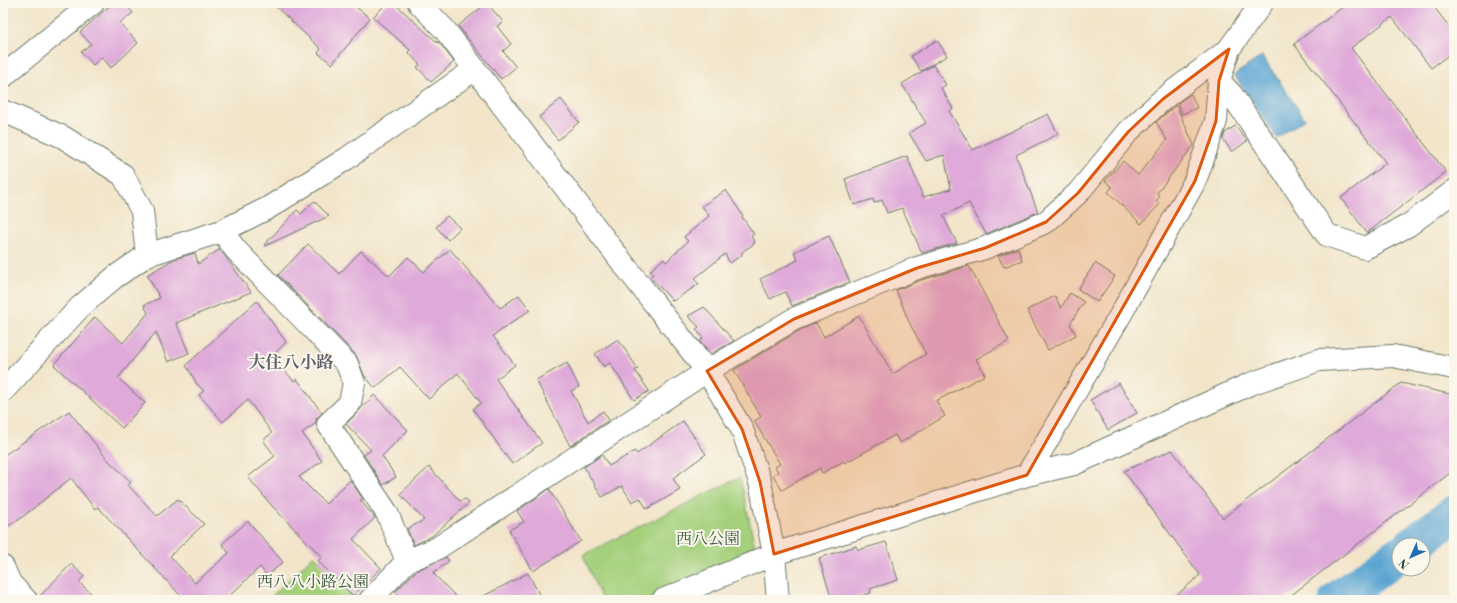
<svg xmlns="http://www.w3.org/2000/svg" width="1457" height="603" font-family="'Libre Bodoni','Noto Serif JP',serif">
<rect width="100%" height="100%" fill="#fbf7ec"/>
<filter id="ink" filterUnits="userSpaceOnUse"><feTurbulence type="fractalNoise" baseFrequency=".025" numOctaves="2"/><feDisplacementMap in="SourceGraphic" scale="8" xChannelSelector="R" yChannelSelector="G"/><feConvolveMatrix kernelMatrix="1 2 1 2 8 2 1 2 1" color-interpolation-filters="sRGB"/></filter>
<filter id="wash" filterUnits="userSpaceOnUse"><feTurbulence type="fractalNoise" baseFrequency=".012" numOctaves="4" result="noise"/><feDisplacementMap in="SourceGraphic" scale="16" xChannelSelector="R" yChannelSelector="G"/><feGaussianBlur stdDeviation="0.9" result="paint"/><feColorMatrix in="noise" values="0 0 0 0 0 0 0 0 0 0 0 0 0 0 0 0 0 1.4 0 .05"/><feComposite in="paint" operator="in"/></filter>
<g filter="url(#wash)">
<rect width="100%" height="100%" fill="#f2e5ca"/>
<path fill="#a4d07c" stroke="#628658" d="M 740,477 L 758,561 L 663,600 L 602,600 L 583,555 Z
M 314,555 L 356,600 L 275,600 L 272,596 Z"/>
<path fill="#5aa4d2" stroke="#3c7083" d="M 1262,56 L 1305,119 L 1277,138 L 1234,75 Z"/>
<g fill="none" stroke-linecap="round" stroke-linejoin="round">
<path stroke="#5aa4d2" stroke-width="37" d="M 1412,545 L 1454,514
M 1337,600 L 1399,554"/>
</g>
<g id="blocks">
<path fill="#dfa9d9" d="M 113,3 L 125,3 L 133,13 L 120,23 L 138,43 L 111,68 L 102,57 L 93,65 L 81,52 L 91,44 L 80,32 Z
M 272,3 L 351,3 L 370,18 L 332,64 L 318,53 L 321,49 Z
M 387,3 L 394,3 L 438,43 L 439,42 L 454,62 L 431,82 L 417,67 L 420,65 L 408,52 L 410,50 L 373,17 Z
M 487,3 L 503,22 L 497,26 L 511,44 L 503,51 L 516,67 L 501,79 L 458,26 Z
M 1348,3 L 1431,3 L 1454,33 L 1454,51 L 1431,68 L 1392,17 L 1351,48 L 1446,172 L 1367,233 L 1341,198 L 1386,163 L 1294,44 Z
M 937,40 L 947,56 L 921,71 L 911,56 Z
M 933,65 L 946,85 L 941,88 L 953,109 L 949,111 L 973,150 L 1048,114 L 1058,134 L 1016,155 L 1038,212 L 986,234 L 969,203 L 943,216 L 957,243 L 922,253 L 902,208 L 887,213 L 882,200 L 874,203 L 873,199 L 854,205 L 845,179 L 907,156 L 923,197 L 951,189 L 944,155 L 926,161 L 909,133 L 926,123 L 902,84 Z
M 1191,94 L 1197,108 L 1182,114 L 1178,103 Z
M 561,99 L 579,122 L 558,140 L 539,117 Z
M 1176,105 L 1194,145 L 1157,193 L 1160,196 L 1156,201 L 1160,204 L 1141,224 L 1108,192 L 1112,187 L 1105,181 L 1123,161 L 1138,175 L 1167,140 L 1156,122 Z
M 1235,126 L 1247,141 L 1232,152 L 1223,139 L 1225,133 Z
M 726,190 L 743,216 L 742,217 L 754,234 L 751,236 L 755,243 L 742,252 L 742,255 L 730,263 L 725,254 L 694,279 L 699,284 L 673,301 L 650,277 L 653,274 L 650,271 L 663,259 L 666,262 L 688,241 L 684,237 L 709,216 L 702,206 Z
M 314,201 L 329,216 L 265,246 L 264,245 L 297,210 L 301,214 Z
M 447,216 L 460,228 L 448,240 L 436,227 Z
M 829,236 L 850,282 L 792,306 L 785,292 L 770,299 L 760,279 L 798,260 L 794,252 Z
M 308,244 L 339,274 L 361,251 L 389,276 L 408,257 L 424,272 L 450,249 L 500,308 L 519,295 L 530,310 L 493,336 L 515,365 L 496,379 L 542,443 L 512,464 L 473,409 L 481,403 L 458,373 L 429,399 L 400,367 L 375,388 L 364,375 L 356,355 L 278,275 Z
M 1018,248 L 1022,260 L 1004,267 L 998,256 Z
M 220,249 L 251,292 L 176,323 L 189,353 L 168,362 L 156,332 L 118,378 L 145,403 L 122,428 L 54,365 L 95,317 L 123,343 L 148,313 L 144,305 L 160,298 L 147,275 L 174,259 L 195,253 L 198,264 Z
M 1095,263 L 1115,276 L 1097,302 L 1078,289 Z
M 969,266 L 1009,341 L 976,359 L 985,375 L 936,401 L 945,416 L 900,443 L 895,435 L 845,463 L 844,461 L 822,473 L 820,468 L 782,490 L 773,475 L 778,472 L 775,467 L 780,464 L 754,421 L 761,417 L 734,370 L 800,330 L 816,323 L 824,337 L 859,316 L 893,374 L 926,354 L 909,322 L 896,290 L 921,280 Z
M 1070,293 L 1084,302 L 1070,324 L 1076,335 L 1048,350 L 1027,310 L 1055,296 L 1061,308 Z
M 257,301 L 286,342 L 272,357 L 294,381 L 297,379 L 322,413 L 316,419 L 316,423 L 302,433 L 322,461 L 299,477 L 326,504 L 350,480 L 363,499 L 360,500 L 375,518 L 353,539 L 381,568 L 353,596 L 318,561 L 322,557 L 272,506 L 248,477 L 275,456 L 263,440 L 272,433 L 248,400 L 223,422 L 199,395 L 204,391 L 197,384 L 186,365 Z
M 704,307 L 734,341 L 711,354 L 700,341 L 703,338 L 696,329 L 699,327 L 688,316 Z
M 618,339 L 638,369 L 635,370 L 649,391 L 634,400 L 610,363 L 604,367 L 595,354 Z
M 567,363 L 579,387 L 571,391 L 588,422 L 603,411 L 609,420 L 570,446 L 536,380 Z
M 1119,383 L 1137,413 L 1108,430 L 1090,400 Z
M 1401,383 L 1454,395 L 1454,470 L 1285,600 L 1171,600 L 1200,575 L 1124,471 L 1172,450 L 1223,518 Z
M 374,395 L 408,430 L 382,456 L 396,477 L 383,485 L 364,455 L 371,450 L 346,424 Z
M 69,411 L 108,460 L 131,482 L 128,485 L 157,516 L 178,499 L 204,524 L 170,556 L 195,583 L 229,553 L 222,544 L 248,521 L 283,562 L 267,576 L 260,567 L 225,600 L 177,600 L 181,596 L 98,507 L 95,509 L 71,478 L 20,519 L 3,529 L 3,456 Z
M 683,421 L 706,454 L 673,478 L 680,490 L 647,509 L 640,498 L 632,502 L 622,486 L 602,497 L 584,467 L 602,455 L 609,466 L 635,451 L 637,454 Z
M 429,467 L 460,501 L 466,499 L 469,503 L 432,536 L 414,545 L 407,529 L 424,520 L 400,494 Z
M 549,489 L 581,541 L 533,571 L 509,530 L 524,522 L 517,511 Z
M 886,542 L 898,580 L 870,589 L 871,593 L 848,600 L 832,600 L 819,558 L 856,546 L 858,550 Z
M 446,557 L 449,561 L 433,573 L 459,600 L 403,600 L 395,592 L 416,571 Z
M 71,564 L 84,576 L 79,582 L 98,600 L 38,600 L 38,598 Z
M 528,573 L 542,600 L 476,600 Z"/>
</g>
</g>
<g filter="url(#ink)">
<use href="#blocks" fill-opacity="0" stroke="#697868" stroke-width="1"/>
<g fill="none" stroke-linecap="round" stroke-linejoin="round">
<g stroke="#697868" stroke-width="24">
<path id="minor" d="M 419,3 L 445,30 L 622,262 L 707,371 L 742,429 L 760,482 L 774,554 L 778,600
M 3,77 L 8,72 L 93,3
M 1219,81 L 1232,95 L 1327,235 L 1365,248 L 1409,225 L 1454,191
M 3,111 L 63,137 L 123,175 L 142,211 L 147,255
M 222,231 L 235,249 L 347,364 L 354,383 L 350,403 L 328,424 L 387,513 L 407,561
M 3,391 L 80,307 L 115,277 L 147,255 L 222,231 L 268,208 L 346,159 L 475,69
M 1027,475 L 1121,314 L 1195,181 L 1216,121 L 1219,81 L 1229,49 L 1262,3
M 3,567 L 10,583 L 26,600
M 370,600 L 407,561 L 436,549 L 707,371 L 794,319 L 917,268 L 985,248 L 1046,222 L 1078,193 L 1128,132 L 1163,99 L 1229,49
M 663,600 L 774,554 L 1027,475 L 1074,464 L 1250,384 L 1319,360 L 1393,356 L 1454,368"/>
</g>
<use href="#minor" stroke="#fff" stroke-width="22"/>
</g>
</g>
<path fill="#de580e" fill-opacity="0.2" stroke="#de580e" stroke-width="3" stroke-linejoin="round" d="M 1229,49 L 1219,81 L 1216,121 L 1195,181 L 1027,475 L 774,554 L 760,482 L 742,429 L 707,371 L 794,319 L 917,268 L 985,248 L 1046,222 L 1078,193 L 1128,132 L 1163,99 Z"/>
<g text-anchor="middle" stroke-width="4" stroke-linejoin="round" paint-order="stroke">
<g font-size="16" fill="#3a5a42" stroke="#fbf7ec">
<text x="708" y="544">西八公園</text>
<text x="313" y="587">西八八小路公園</text>
</g>
<g font-size="17" font-weight="bold" fill="#62636e" stroke="#fbf7ec">
<text x="291" y="368">大住八小路</text>
</g>
</g>
<rect width="1457" height="603" fill="none" stroke="#fbf7ec" stroke-width="16"/>
<g transform="translate(1411 557) rotate(225)"><circle r="19" fill="#fbf7ec" stroke="#a3ada2"/>
<path d="M0-3L7 15L0 10L-7 15Z" fill="#1f6fb2"/>
<text y="-6" font-size="11" font-weight="bold" text-anchor="middle" fill="#1f3d34">N</text>
</g>
</svg>
